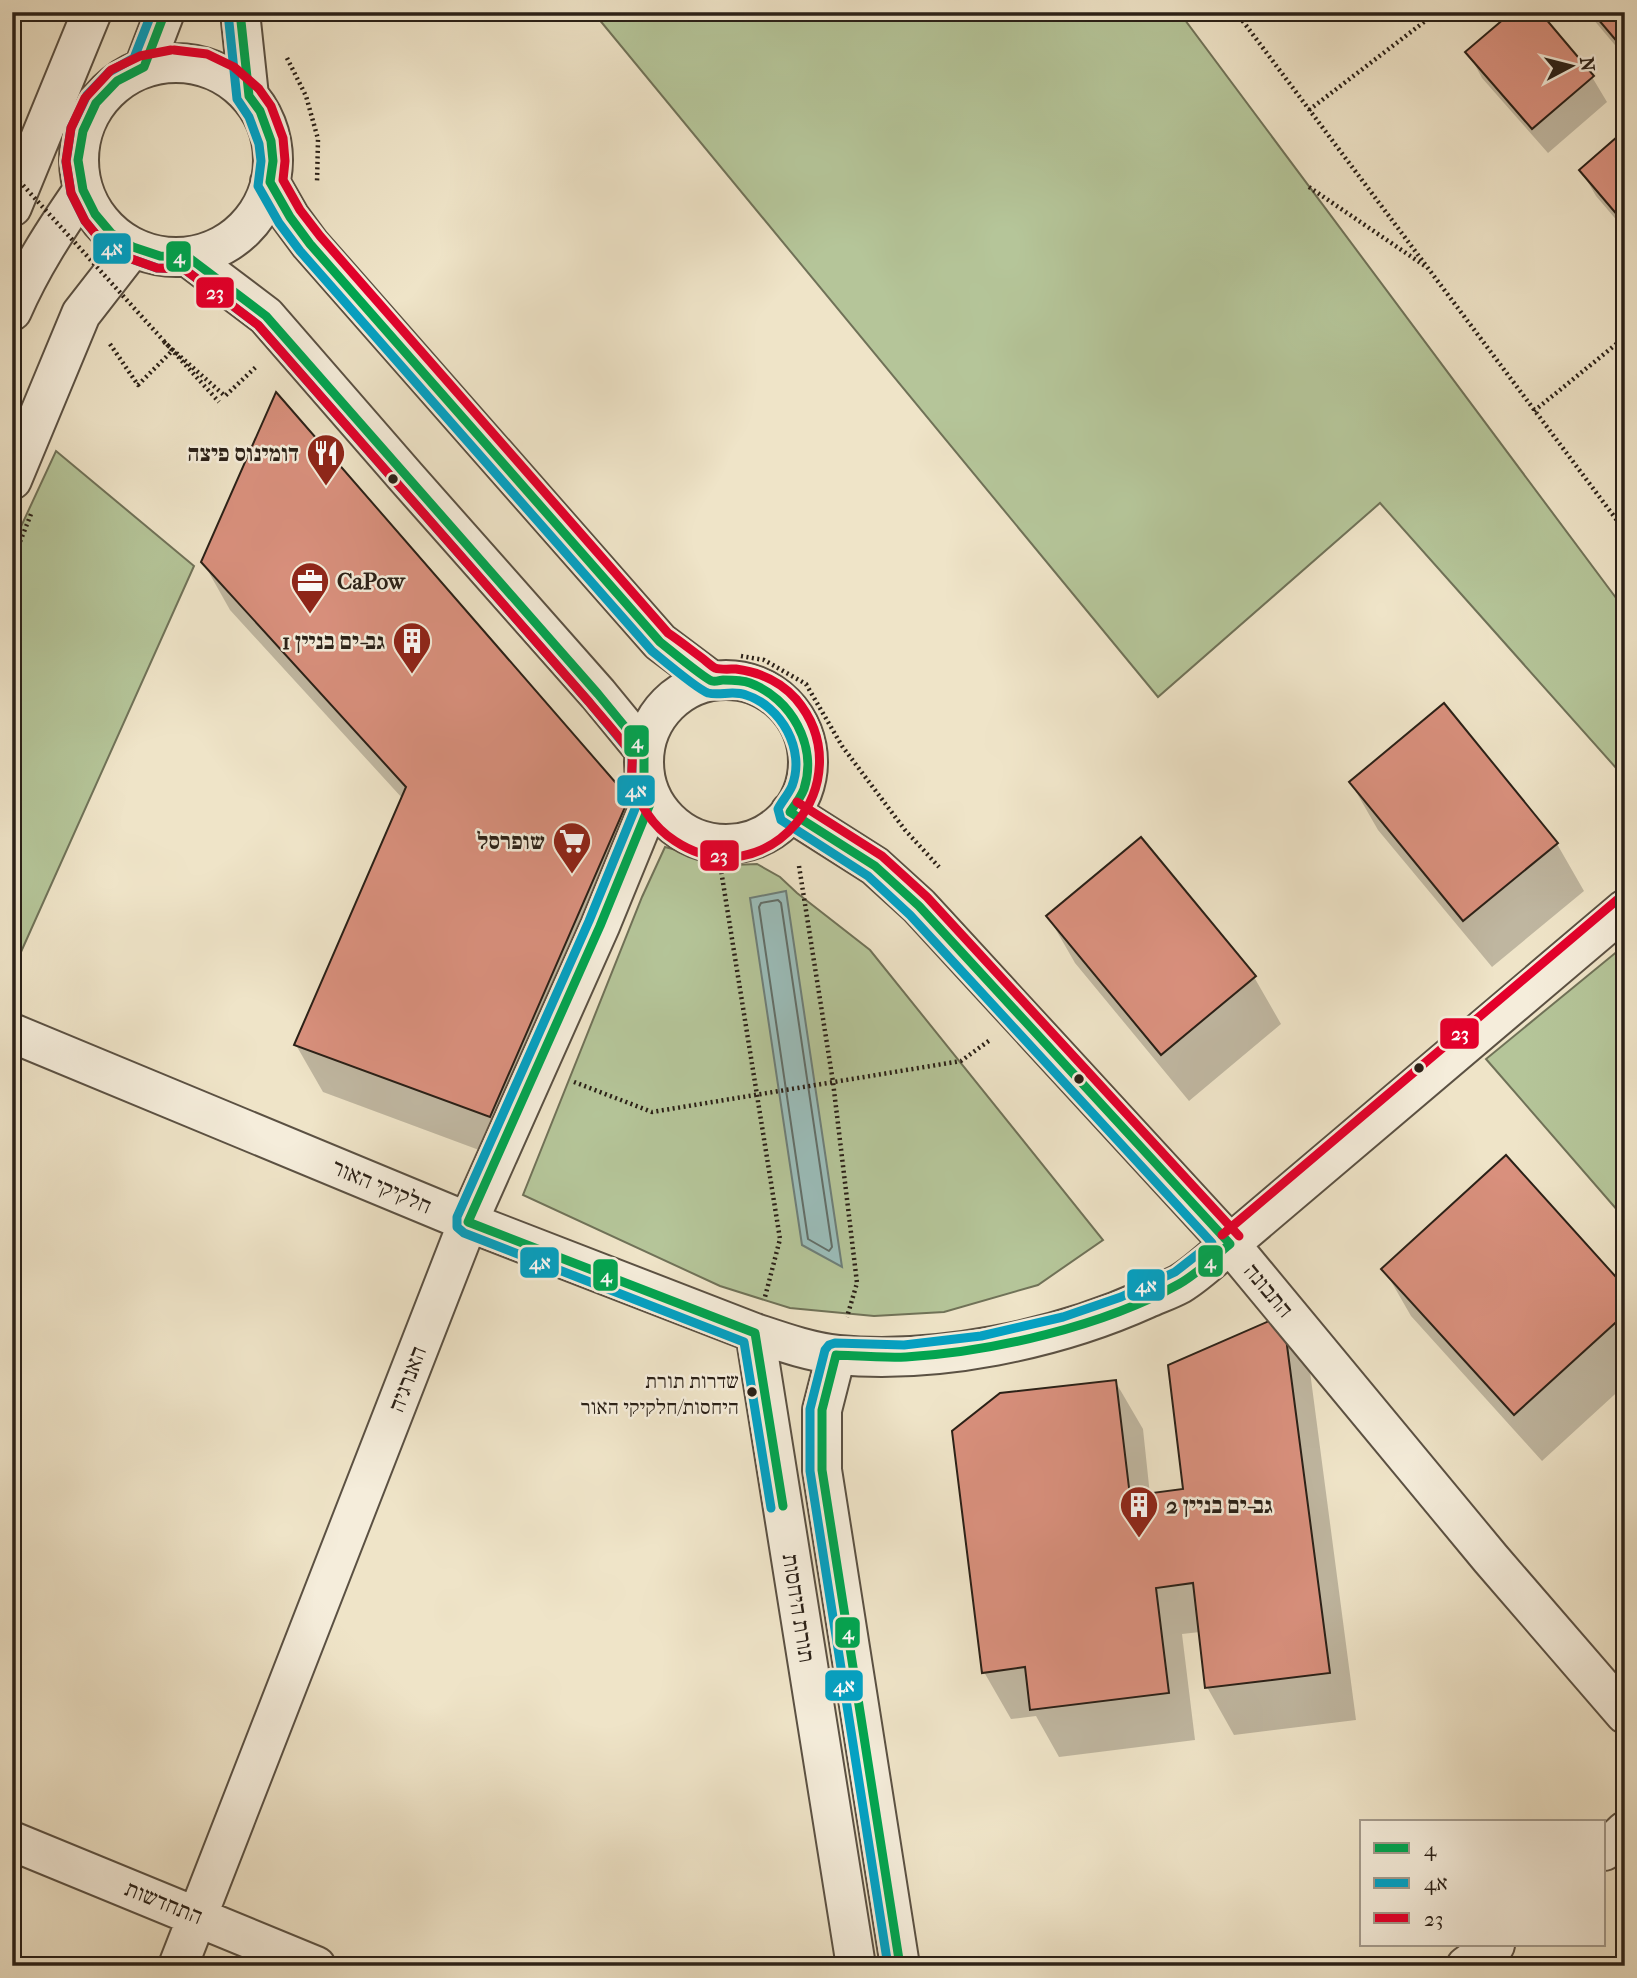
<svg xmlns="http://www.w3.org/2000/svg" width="1637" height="1978" font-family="'IM FELL French Canon','Frank Ruhl Libre',serif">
<rect width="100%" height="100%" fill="#efe4c8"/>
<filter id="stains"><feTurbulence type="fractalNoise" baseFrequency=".00286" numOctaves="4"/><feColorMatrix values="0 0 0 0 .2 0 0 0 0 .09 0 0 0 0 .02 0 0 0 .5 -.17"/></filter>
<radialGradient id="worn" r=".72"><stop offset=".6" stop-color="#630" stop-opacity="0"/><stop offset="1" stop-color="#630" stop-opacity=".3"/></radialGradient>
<path fill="#b5c599" stroke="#707258" stroke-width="2" d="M 593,12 L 1179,12 L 1625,610 L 1625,778 L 1380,503 L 1158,697 Z
M 56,451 L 194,566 L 12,972 L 12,546 Z
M 665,847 L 733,865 L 757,864 L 780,877 L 797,893 L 870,950 L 1103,1240 L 1038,1285 L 944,1312 L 874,1316 L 790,1308 L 720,1286 L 523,1195 L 642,897 Z
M 1625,945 L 1625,1219 L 1486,1059 Z"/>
<path fill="#9bbebb" stroke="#6e7f79" stroke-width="2" d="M 786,891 L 842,1267 L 802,1245 L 750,898 Z"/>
<path fill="#0003" d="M 1588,12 L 1625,12 L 1625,57 L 1593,19 Z
M 1468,52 L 1592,77 L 1607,102 L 1548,153 L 1482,78 Z
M 1625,133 L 1625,230 L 1596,196 L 1581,170 Z
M 203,562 L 627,799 L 655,847 L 517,1164 L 323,1092 L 296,1045 L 403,799 L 230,610 Z
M 1351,783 L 1557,844 L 1584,891 L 1492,967 L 1378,830 Z
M 1048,916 L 1254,977 L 1281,1024 L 1189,1101 L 1075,963 Z
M 1384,1269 L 1625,1290 L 1625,1385 L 1542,1461 L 1411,1316 Z
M 1282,1317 L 1309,1364 L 1356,1720 L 1234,1735 L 1207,1687 L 1200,1632 L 1182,1634 L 1195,1740 L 1059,1757 L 1036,1716 L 1011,1719 L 984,1672 L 1115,1381 L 1143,1429 L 1150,1495 L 1185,1491 Z"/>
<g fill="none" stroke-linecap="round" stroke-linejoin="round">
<path stroke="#626f69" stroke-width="2" d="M 778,900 L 781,903 L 832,1247 L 829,1251 L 808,1239 L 759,907 L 761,903 Z"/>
</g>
<path fill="#d9907d" stroke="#2a2017" stroke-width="2" d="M 1512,12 L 1540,12 L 1594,76 L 1532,129 L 1465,52 Z
M 1592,12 L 1625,12 L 1625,51 Z
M 1625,130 L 1625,224 L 1579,170 Z
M 276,392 L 629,798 L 490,1117 L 294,1045 L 406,787 L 201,562 Z
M 1444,703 L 1558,843 L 1463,921 L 1349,782 Z
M 1141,837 L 1256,976 L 1161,1055 L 1046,916 Z
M 1506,1155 L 1625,1287 L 1625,1314 L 1514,1415 L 1381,1269 Z
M 1283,1315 L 1330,1673 L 1205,1688 L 1193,1583 L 1156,1588 L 1169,1693 L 1030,1710 L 1025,1667 L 982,1673 L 952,1431 L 1000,1393 L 1116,1380 L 1130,1496 L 1183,1489 L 1168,1365 Z"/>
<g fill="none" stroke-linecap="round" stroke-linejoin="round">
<g stroke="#5b5143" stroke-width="42">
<path id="minor" d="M 240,12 L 249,96
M79 160a97 97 0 1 1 194 0a97 97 0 1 1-194 0Z
M 144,67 L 165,12
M 270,182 L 290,217 L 310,244 L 660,642 L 712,681
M 12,207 L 92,12
M 188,257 L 266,316 L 406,477 L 598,694 L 644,750
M 12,311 C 31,267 56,229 83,190
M 12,480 L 81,314 L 133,247
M644 762a82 82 0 1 1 164 0a82 82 0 1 1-164 0Z
M 790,812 L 875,866 L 919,906 L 1230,1244 L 1491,1559 L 1625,1714
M 12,1033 L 468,1222 L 755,1333 C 782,1342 810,1352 838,1355 C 937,1364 1055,1340 1146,1299 C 1157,1294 1169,1290 1180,1284 C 1198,1273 1214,1257 1230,1244 L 1625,909
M 755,1333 L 856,1966
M 836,1355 L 822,1410 L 822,1470 L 900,1966
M 12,1841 L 316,1966
M 1604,1851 L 1625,1831
M 178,1966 L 468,1222 L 600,926 L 652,799
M 1466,1966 L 1495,1945"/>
</g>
<path stroke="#2a2017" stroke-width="4.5" stroke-dasharray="2 3.5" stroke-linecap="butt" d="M 1236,12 L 1625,531
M 287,58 L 306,96 L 318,139 L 317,183
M 1309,110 L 1437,12
M 1309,187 L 1425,266
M 164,342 L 225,396 L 257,366
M 110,344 L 138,385 L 172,351
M 1534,411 L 1625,337
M 12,562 L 31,514
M 741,656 L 764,660 L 806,684 L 842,746 L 905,830 L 939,867
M 717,845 L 780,1239 L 765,1297
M 799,866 L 833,1082 L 857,1283 L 847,1317
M 574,1082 L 652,1112 L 961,1061 L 990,1040"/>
<use href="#minor" stroke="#f5eddb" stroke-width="38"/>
<path stroke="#2a2017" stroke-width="4.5" stroke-dasharray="2 3.5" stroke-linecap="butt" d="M 12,173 L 219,402"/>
<g stroke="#f5eddb" stroke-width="14">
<path id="bus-1" d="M 165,12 L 144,67 L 117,81 L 96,103 L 83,131 L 78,160 L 83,190 L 95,214 L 111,233 L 133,247 L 160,256 L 188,257 L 266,316 L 598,694 L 644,750 L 644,775 L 652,799 L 600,926 L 468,1222 L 755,1333 L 783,1506
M 240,12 L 249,96 L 260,111 L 271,141 L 273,161 L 270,182 L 290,217 L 310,244 L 660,642 C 669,649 705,679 712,681 C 716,682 720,680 723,680 C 732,680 742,680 750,683 C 791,698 818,746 804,789 C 801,797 795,805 790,812 L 875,866 L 919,906 L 1230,1244 C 1214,1257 1197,1274 1179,1284 C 1104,1326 992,1352 906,1357 C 883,1358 859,1356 836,1355 L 822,1410 L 822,1470 L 900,1966"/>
</g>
<g stroke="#f5eddb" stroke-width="14">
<path id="bus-2" d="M 152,12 L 134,58 L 109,72 L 87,95 L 71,128 L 66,162 L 71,193 L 85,221 L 102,242 L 126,257 L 157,268 L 184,269 L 258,325 L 589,702 L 632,754 L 632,778 L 639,799 L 589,921 L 457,1217 L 457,1227 L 464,1233 L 744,1342 L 771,1508
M 228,13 L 237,99 L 249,117 L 259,144 L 261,161 L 258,186 L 279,223 L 300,251 L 652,651 C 663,660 697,689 708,693 C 720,696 733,690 746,695 C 781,706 806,750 792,786 C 788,795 782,801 778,809 L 781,820 L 868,876 L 910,915 L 1212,1243 L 1175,1272 L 1121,1297 L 1063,1317 L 981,1336 L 904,1345 L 835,1343 L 829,1345 L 825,1350 L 810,1409 L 810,1471 L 888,1966"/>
</g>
<g stroke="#f5eddb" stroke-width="14">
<path id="bus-3" d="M 171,50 L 140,56 L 111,70 L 85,98 L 71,128 L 66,161 L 71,193 L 85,221 L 102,242 L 126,257 L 157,268 L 184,269 L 258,325 L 589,702 C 596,711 630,748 632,756 C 633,762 631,770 632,777 C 637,803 653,827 675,841 C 766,901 866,782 796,699 C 781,682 759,672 736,669 C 730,669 721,670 715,668 C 711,666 706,661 702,658 C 691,650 680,641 668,633 L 320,236 L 300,210 L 283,180 L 285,161 L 283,138 L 271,106 L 259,89 L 234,67 L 207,54 L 174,50
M 797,802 L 882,856 L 927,897 L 1239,1236
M 1222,1235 L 1617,900"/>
</g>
<use href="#bus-1" stroke="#00a651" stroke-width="9"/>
<use href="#bus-2" stroke="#02a2c5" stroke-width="9"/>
<use href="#bus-3" stroke="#e4002b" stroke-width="9"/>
</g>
<defs>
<g id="restaurant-pin" transform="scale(2.0125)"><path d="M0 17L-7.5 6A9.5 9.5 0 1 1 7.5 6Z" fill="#8f2418" stroke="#f5eddb"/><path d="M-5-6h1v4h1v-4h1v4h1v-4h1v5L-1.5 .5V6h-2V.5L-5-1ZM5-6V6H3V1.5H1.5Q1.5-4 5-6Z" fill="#fff"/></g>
<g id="office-pin" transform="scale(2.0125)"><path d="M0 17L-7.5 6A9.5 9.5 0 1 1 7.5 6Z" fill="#8f2418" stroke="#f5eddb"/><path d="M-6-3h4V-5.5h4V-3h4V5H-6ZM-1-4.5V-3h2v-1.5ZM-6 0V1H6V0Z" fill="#fff"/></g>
<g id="building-pin" transform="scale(2.0125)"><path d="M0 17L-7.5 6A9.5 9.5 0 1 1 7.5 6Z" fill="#8f2418" stroke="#f5eddb"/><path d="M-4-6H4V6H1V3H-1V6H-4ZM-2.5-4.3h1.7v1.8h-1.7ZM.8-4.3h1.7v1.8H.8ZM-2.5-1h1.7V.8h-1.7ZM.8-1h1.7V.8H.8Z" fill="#fff"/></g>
<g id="supermarket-pin" transform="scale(2.0125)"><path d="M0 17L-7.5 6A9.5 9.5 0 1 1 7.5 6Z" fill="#8f2418" stroke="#f5eddb"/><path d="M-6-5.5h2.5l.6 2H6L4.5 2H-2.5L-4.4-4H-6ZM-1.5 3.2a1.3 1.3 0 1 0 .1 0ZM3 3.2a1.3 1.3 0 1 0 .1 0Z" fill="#fff"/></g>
</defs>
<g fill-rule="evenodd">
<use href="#restaurant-pin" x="326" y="453"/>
<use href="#office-pin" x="310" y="581"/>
<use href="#building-pin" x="412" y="641"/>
<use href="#supermarket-pin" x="572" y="841"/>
<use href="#building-pin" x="1139" y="1505"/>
</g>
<g fill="#2a2017" stroke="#f5eddb" stroke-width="2.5">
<circle cx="393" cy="479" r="6"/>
<circle cx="1419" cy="1068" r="6"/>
<circle cx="1079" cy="1079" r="6"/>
<circle cx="752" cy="1392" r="6"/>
</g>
<g text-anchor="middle" stroke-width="5" stroke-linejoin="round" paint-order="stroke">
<g font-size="21" fill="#2a2017" stroke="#f5eddb" text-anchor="end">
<text x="739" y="1388">שדרות תורת<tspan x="739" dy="26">היחסות/חלקיקי האור</tspan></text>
</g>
<g font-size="23" font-weight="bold" fill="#2a2017" stroke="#f5eddb" text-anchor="end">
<text x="299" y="461">דומינוס פיצה</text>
<text x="337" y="589" text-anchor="start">CaPow</text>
<text x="385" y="649">גב-ים בניין 1</text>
<text x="545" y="849">שופרסל</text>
<text x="1166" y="1513" text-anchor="start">גב-ים בניין 2</text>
</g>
<g font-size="23" fill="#2a2017" stroke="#f5eddb">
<text transform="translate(382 1186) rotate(23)" y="8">חלקיקי האור</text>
<text transform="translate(1269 1290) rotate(50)" y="8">התבונה</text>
<text transform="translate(407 1379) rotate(-69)" y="8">האנרגיה</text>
<text transform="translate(799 1608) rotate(81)" y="8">תורת היחסות</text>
<text transform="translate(164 1902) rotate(22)" y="8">התחדשות</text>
</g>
</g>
<g stroke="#f5eddb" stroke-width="2.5">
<rect x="92" y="232" width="40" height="33" rx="7" fill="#02a2c5"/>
<rect x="165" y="240" width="27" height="33" rx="7" fill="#00a651"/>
<rect x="195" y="276" width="40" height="33" rx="7" fill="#e4002b"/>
<rect x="623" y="724" width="27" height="34" rx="7" fill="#00a651"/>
<rect x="616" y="774" width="40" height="33" rx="7" fill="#02a2c5"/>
<rect x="699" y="839" width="41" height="33" rx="7" fill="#e4002b"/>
<rect x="1439" y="1017" width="41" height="33" rx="7" fill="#e4002b"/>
<rect x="1197" y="1244" width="27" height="34" rx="7" fill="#00a651"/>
<rect x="519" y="1246" width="41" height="33" rx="7" fill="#02a2c5"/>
<rect x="592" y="1258" width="27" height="34" rx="7" fill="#00a651"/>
<rect x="1126" y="1268" width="40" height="34" rx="7" fill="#02a2c5"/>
<rect x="834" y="1616" width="27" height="33" rx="7" fill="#00a651"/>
<rect x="824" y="1669" width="40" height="33" rx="7" fill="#02a2c5"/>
</g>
<g font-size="19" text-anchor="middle" font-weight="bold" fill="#fff">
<text x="112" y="255">4א</text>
<text x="179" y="263">4</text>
<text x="215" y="299">23</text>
<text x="637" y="748">4</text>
<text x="636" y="797">4א</text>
<text x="719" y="862">23</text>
<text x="1460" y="1040">23</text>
<text x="1210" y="1268">4</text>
<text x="540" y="1269">4א</text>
<text x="606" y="1282">4</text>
<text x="1146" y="1292">4א</text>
<text x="848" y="1639">4</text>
<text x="844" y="1692">4א</text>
</g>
<rect width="1637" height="1978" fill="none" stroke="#efe4c8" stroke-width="42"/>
<rect x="14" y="14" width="1609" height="1950" fill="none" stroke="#2a2017" stroke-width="3.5"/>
<rect x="21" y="21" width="1595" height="1936" fill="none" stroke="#2a2017" stroke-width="2"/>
<rect x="1360" y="1820" width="245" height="126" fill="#f5eddb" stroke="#a49b8d" stroke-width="2"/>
<rect x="1374" y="1843" width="35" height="10" fill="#00a651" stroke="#a49b8d" stroke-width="2"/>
<text x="1424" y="1856" font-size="21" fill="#2a2017">4</text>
<rect x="1374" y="1878" width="35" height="10" fill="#02a2c5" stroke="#a49b8d" stroke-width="2"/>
<text x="1424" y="1890" font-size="21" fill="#2a2017">4א</text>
<rect x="1374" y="1913" width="35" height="10" fill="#e4002b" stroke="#a49b8d" stroke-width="2"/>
<text x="1424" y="1926" font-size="21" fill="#2a2017">23</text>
<g transform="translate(1571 66) rotate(83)" stroke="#f5eddb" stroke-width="5" paint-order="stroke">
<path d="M0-5L12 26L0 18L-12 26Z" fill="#2a2017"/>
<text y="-10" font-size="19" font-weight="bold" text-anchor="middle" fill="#2a2017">N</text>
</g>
<rect width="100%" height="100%" filter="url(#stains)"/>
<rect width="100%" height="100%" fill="url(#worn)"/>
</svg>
